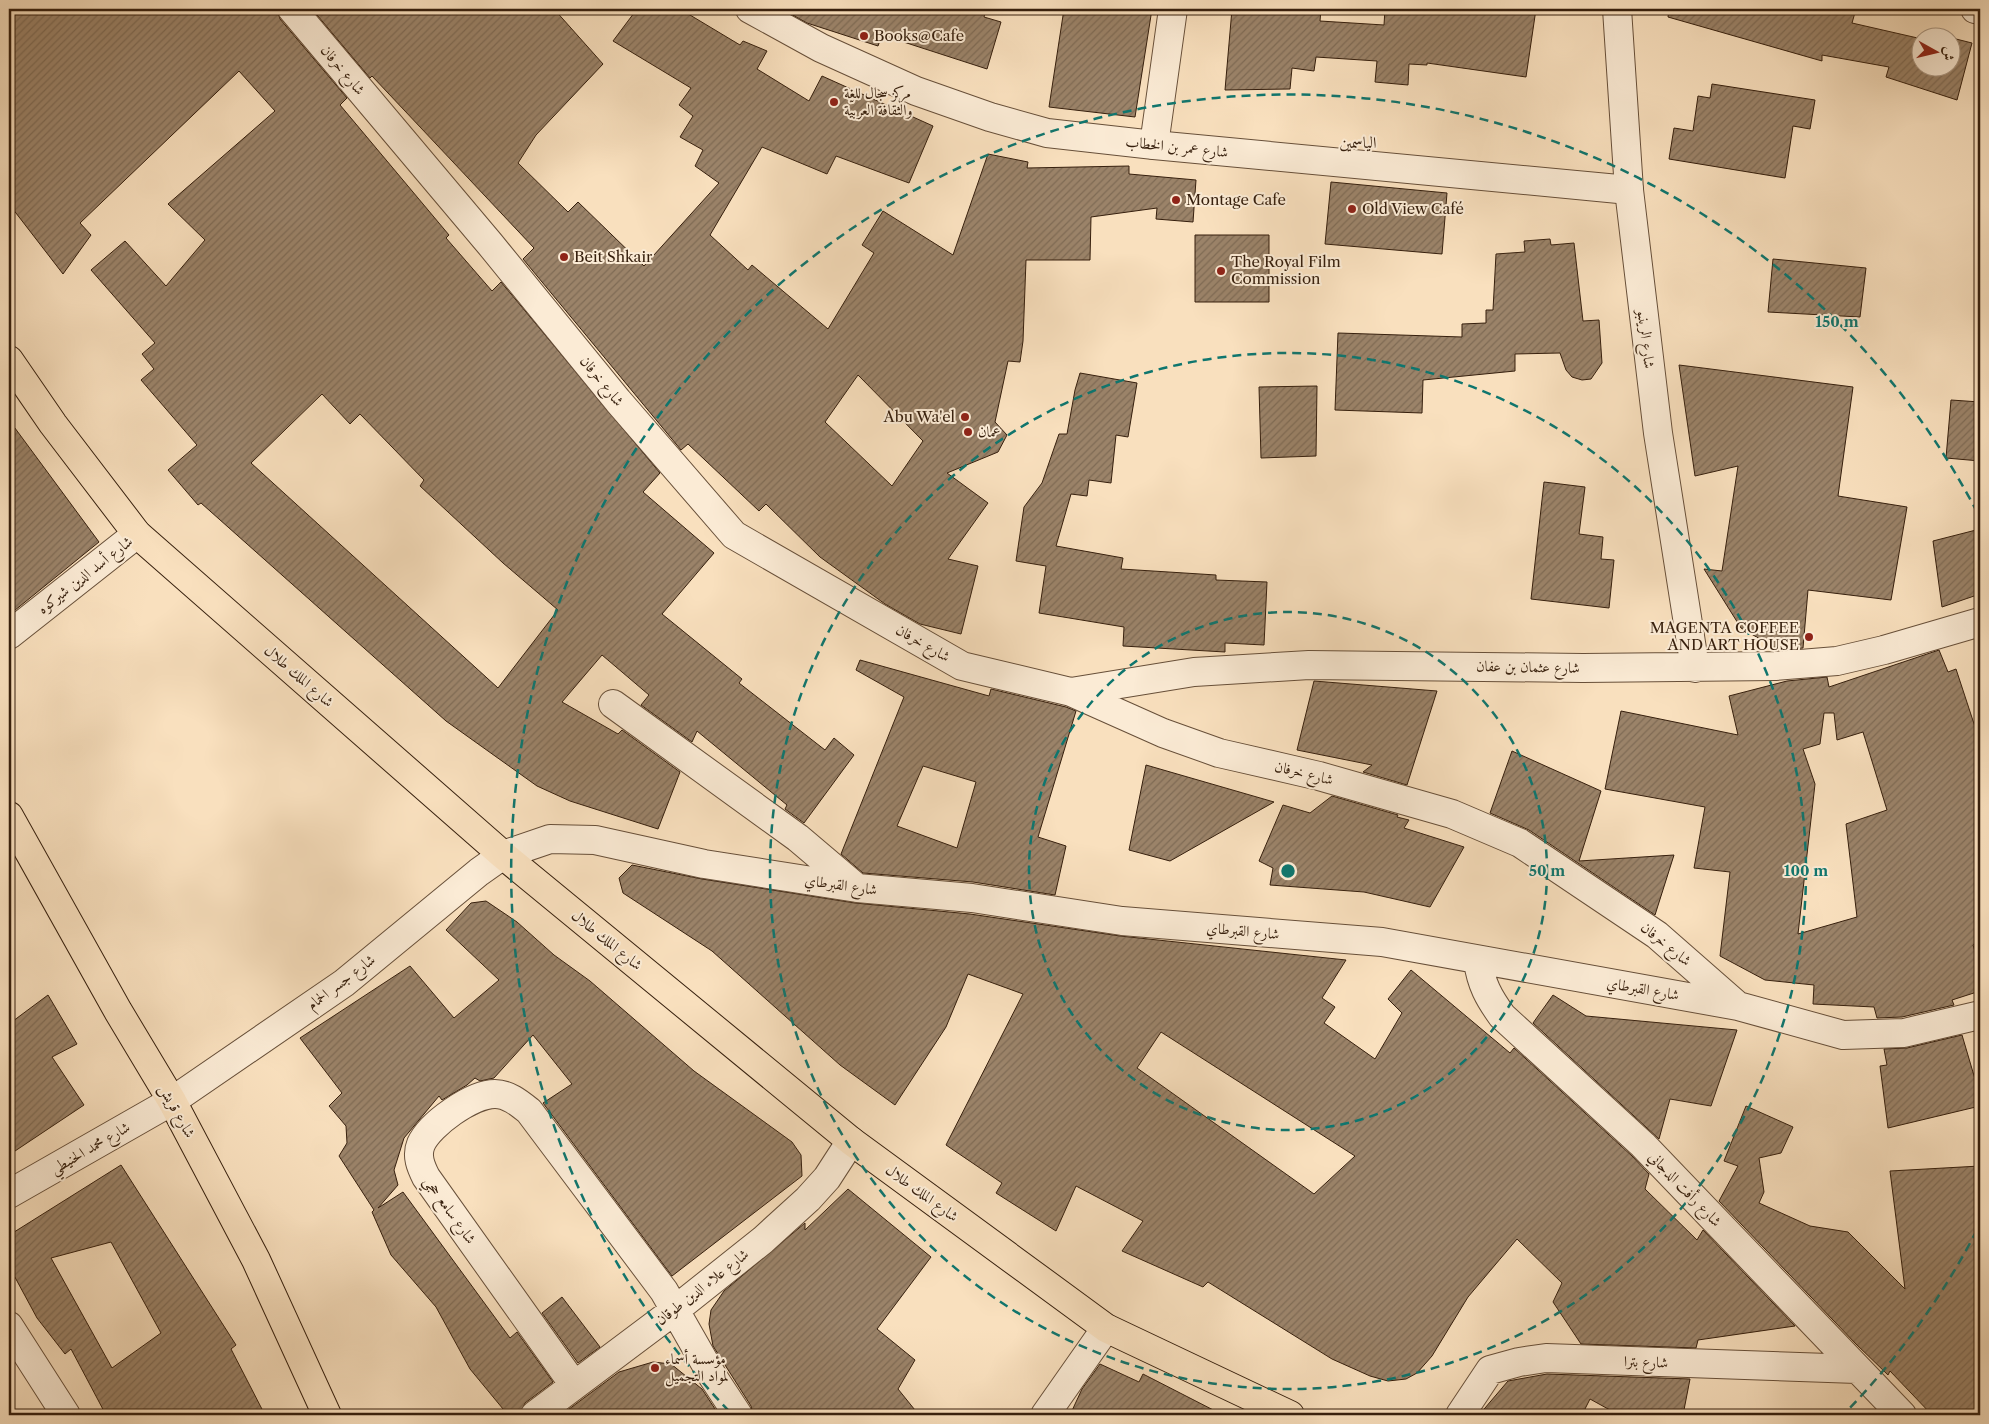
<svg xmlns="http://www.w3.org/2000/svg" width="1989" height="1424" font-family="'Libre Caslon Text',Amiri,serif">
<defs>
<pattern id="building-hatch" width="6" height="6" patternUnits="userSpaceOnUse" patternTransform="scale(1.25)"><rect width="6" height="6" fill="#9b8369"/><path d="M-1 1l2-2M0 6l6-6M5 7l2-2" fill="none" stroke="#7f6b55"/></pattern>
</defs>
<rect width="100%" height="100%" fill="#f9e0be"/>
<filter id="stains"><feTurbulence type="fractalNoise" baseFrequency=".004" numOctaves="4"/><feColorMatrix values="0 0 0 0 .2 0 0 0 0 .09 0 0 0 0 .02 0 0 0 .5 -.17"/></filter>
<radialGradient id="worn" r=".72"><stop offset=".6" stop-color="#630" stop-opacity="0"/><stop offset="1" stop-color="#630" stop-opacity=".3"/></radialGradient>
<path fill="url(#building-hatch)" stroke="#361f0d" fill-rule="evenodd" d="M 9,9 L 277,9 L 280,19 L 347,98 L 340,105 L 449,235 L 446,238 L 492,291 L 501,282 L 660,473 L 643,492 L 714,553 L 662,614 L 742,679 L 739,683 L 825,750 L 834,738 L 854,755 L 804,823 L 785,809 L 787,805 L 697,731 L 692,742 L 641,705 L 649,695 L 602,655 L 562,702 L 618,734 L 622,730 L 680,772 L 658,829 L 570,801 L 537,786 L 446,721 L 201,503 L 198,505 L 168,470 L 197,445 L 141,380 L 154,369 L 142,354 L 155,343 L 91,270 L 125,241 L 166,286 L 205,240 L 168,204 L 275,111 L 239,71 L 80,223 L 91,235 L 63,274 L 9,204 ZM 322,394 L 350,424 L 360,414 L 424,480 L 420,486 L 503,563 L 558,610 L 498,688 L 251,463 Z
M 312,9 L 554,9 L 603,64 L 536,135 L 518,163 L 568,212 L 578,202 L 644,266 L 719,183 L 695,166 L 703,150 L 680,137 L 693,116 L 679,105 L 691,88 L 613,41 L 637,9 L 680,9 L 740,45 L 743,41 L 767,51 L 757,69 L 809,101 L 822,76 L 933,126 L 909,183 L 836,156 L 827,174 L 762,147 L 710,235 L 748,270 L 752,265 L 828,329 L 874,253 L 862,245 L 883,211 L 953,255 L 988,154 L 1028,162 L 1027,168 L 1129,166 L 1129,174 L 1196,180 L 1193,222 L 1156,219 L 1157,208 L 1091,217 L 1090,260 L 1026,260 L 1023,341 L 1020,362 L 1008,361 L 995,422 L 1007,435 L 998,452 L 947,473 L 988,503 L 948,559 L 978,566 L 961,634 L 920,624 L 885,604 L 820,557 L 766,504 L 759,511 L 688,444 L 681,450 L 523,259 L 534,248 L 372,76 L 370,78 ZM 858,375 L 923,441 L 892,486 L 825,422 Z
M 782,9 L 986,9 L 984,17 L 1001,22 L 987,69 L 882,35 L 878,46 L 807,23 Z
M 1064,9 L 1152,9 L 1135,117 L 1049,107 Z
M 1232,9 L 1321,9 L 1320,21 L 1384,25 L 1385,9 L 1536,9 L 1526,77 L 1427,63 L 1427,65 L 1409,64 L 1408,85 L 1375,82 L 1377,61 L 1316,57 L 1314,71 L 1292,68 L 1290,89 L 1225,90 Z
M 1669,9 L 1856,9 L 1852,23 L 1922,39 L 1922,68 L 1952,68 L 1952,38 L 1972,43 L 1957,100 L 1886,77 L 1889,67 L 1822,55 L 1822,61 L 1668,17 Z
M 1712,84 L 1815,100 L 1810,129 L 1793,126 L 1785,178 L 1669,159 L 1674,128 L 1693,131 L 1698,96 L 1710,98 Z
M 1331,182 L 1447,193 L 1442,254 L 1325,244 Z
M 1195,235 L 1269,235 L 1269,302 L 1195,302 Z
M 1550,239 L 1551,245 L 1574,243 L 1583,321 L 1599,320 L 1602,363 L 1591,379 L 1582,380 L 1572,377 L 1566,370 L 1560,353 L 1515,354 L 1515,371 L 1423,380 L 1422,413 L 1335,410 L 1338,333 L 1462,337 L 1462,324 L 1486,323 L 1486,310 L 1493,310 L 1496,254 L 1525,252 L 1524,241 Z
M 1773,259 L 1866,268 L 1860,317 L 1768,312 Z
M 1679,365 L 1853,387 L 1838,496 L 1907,507 L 1891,600 L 1808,590 L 1803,648 L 1779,650 L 1741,628 L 1704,569 L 1722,571 L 1738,466 L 1695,476 Z
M 1080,373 L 1137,383 L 1128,437 L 1116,435 L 1111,483 L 1089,480 L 1087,496 L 1071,494 L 1056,546 L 1123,558 L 1121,569 L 1216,575 L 1216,580 L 1267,582 L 1264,645 L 1225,643 L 1225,652 L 1123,646 L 1124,627 L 1039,613 L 1046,566 L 1016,561 L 1024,507 L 1042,483 L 1059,434 L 1067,434 L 1075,390 Z
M 1317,386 L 1316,456 L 1261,458 L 1259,387 Z
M 1951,400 L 1980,402 L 1980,461 L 1946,458 Z
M 9,420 L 99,542 L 9,615 Z
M 1544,482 L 1585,487 L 1579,534 L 1603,537 L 1601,559 L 1614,560 L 1609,608 L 1531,599 Z
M 1980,529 L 1980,594 L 1942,607 L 1933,541 Z
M 1939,650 L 1948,672 L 1956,669 L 1980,742 L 1980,942 L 1973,945 L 1980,969 L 1980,991 L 1952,1000 L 1954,1005 L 1902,1017 L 1877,1018 L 1874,1007 L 1813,1004 L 1814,985 L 1765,980 L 1720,956 L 1730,872 L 1694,868 L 1705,807 L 1605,789 L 1621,711 L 1738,735 L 1729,696 L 1787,681 L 1827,677 L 1829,687 ZM 1824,713 L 1834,713 L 1837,740 L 1863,732 L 1887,810 L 1846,824 L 1857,917 L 1798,934 L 1815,784 L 1803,749 L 1820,744 Z
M 860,660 L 989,696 L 991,689 L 1066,707 L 1076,711 L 1038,837 L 1066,846 L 1055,895 L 973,882 L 863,873 L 841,854 L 904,697 L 856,670 ZM 923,766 L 976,782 L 957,848 L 897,826 Z
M 1314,681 L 1437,691 L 1407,785 L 1363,772 L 1372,765 L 1297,750 Z
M 1512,751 L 1601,791 L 1579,861 L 1674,855 L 1655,915 L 1529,830 L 1490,813 Z
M 1146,765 L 1274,802 L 1170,861 L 1129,850 Z
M 1332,796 L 1398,815 L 1397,817 L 1409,820 L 1404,828 L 1464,847 L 1430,907 L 1364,892 L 1270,885 L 1273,868 L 1259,861 L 1283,805 L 1310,813 Z
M 632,865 L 702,879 L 855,903 L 970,914 L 1120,936 L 1346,960 L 1322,998 L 1335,1007 L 1324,1023 L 1375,1059 L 1402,1013 L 1388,999 L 1411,970 L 1510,1053 L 1514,1048 L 1632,1156 L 1649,1174 L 1645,1189 L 1697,1240 L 1703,1230 L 1795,1326 L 1698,1340 L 1696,1348 L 1581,1344 L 1553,1302 L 1562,1283 L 1517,1239 L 1468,1297 L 1432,1356 L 1417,1373 L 1406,1379 L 1388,1381 L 1370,1376 L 1332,1359 L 1208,1282 L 1203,1287 L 1122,1251 L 1143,1221 L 1076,1186 L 1056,1231 L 996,1193 L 1002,1183 L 946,1145 L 1023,994 L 968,974 L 946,1027 L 895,1105 L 840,1065 L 712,951 L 623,893 L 619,878 ZM 1161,1032 L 1355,1156 L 1314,1194 L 1137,1068 Z
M 486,901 L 517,922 L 554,955 L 590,981 L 694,1071 L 792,1142 L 801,1155 L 802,1176 L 672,1276 L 543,1103 L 572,1084 L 533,1035 L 494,1078 L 480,1081 L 475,1078 L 467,1085 L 442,1100 L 439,1096 L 404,1138 L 394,1170 L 398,1185 L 378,1208 L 403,1192 L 510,1338 L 517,1332 L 553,1382 L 525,1403 L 520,1415 L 508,1415 L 470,1369 L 436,1307 L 391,1255 L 372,1212 L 374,1210 L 339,1156 L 347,1143 L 346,1126 L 329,1106 L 342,1093 L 300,1038 L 410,966 L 454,1018 L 499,980 L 446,930 L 471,903 Z
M 48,995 L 77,1044 L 52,1057 L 84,1105 L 9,1155 L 9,1024 Z
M 1553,995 L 1586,1016 L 1737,1030 L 1711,1106 L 1670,1099 L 1659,1139 L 1533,1023 Z
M 1962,1035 L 1980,1096 L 1980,1106 L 1888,1128 L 1880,1066 L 1887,1065 L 1884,1049 L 1907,1048 Z
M 1746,1106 L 1793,1127 L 1781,1153 L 1759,1158 L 1764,1192 L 1759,1203 L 1810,1226 L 1848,1232 L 1905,1289 L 1890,1171 L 1980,1166 L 1980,1415 L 1932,1415 L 1890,1371 L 1888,1375 L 1856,1344 L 1719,1201 L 1738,1166 L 1724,1161 Z
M 121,1165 L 236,1345 L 231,1349 L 265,1415 L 106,1415 L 71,1349 L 65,1354 L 37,1318 L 10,1268 L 11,1234 ZM 111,1242 L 161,1333 L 112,1368 L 51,1258 Z
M 848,1189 L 931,1257 L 877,1329 L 915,1360 L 898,1389 L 919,1415 L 753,1415 L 751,1406 L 713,1346 L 709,1324 L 711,1310 L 724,1291 L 805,1223 L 805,1230 Z
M 562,1297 L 600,1347 L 578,1363 L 542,1313 Z
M 653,1362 L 671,1364 L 702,1389 L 719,1415 L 561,1415 L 619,1372 Z
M 1100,1364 L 1139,1382 L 1143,1374 L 1223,1415 L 1070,1415 L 1082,1389 Z
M 1547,1374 L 1690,1379 L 1683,1415 L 1619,1415 L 1590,1399 L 1582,1415 L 1479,1415 L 1508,1381 Z"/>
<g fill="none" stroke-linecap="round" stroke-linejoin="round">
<g stroke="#674f39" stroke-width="30">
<path id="minor" d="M 292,9 L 490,244 L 618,401 L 734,535 L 962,666 L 1071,692 L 1163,733 L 1219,753 L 1319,776 L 1452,814 L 1520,843 L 1657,935 L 1738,1006
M 1975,9 L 1980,10
M 1154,145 L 1173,9
M 1629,190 L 1658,433 L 1695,668
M 9,635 L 137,534
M 1071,692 L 1194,672 L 1309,665 L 1583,668 L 1775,666 L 1837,661 L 1884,650 L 1980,622
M 613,704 L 798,838 L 857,888
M 1478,961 C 1481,984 1489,998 1502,1016 L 1643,1145 L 1902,1415
M 9,1194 L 172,1101 L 344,983 L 479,872 L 503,855 L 550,839 L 595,840 L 704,864 L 857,888 L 972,898 L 1122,921 L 1382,942 L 1738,1006 L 1843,1035 L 1904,1033 L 1980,1015
M 9,1326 L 66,1415
M 574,1385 L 426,1177 C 421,1167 416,1156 421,1144 C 430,1124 472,1094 495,1094 C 508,1094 519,1103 529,1111 L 664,1291 L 713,1377 L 738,1415
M 535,1415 L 675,1310 L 763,1240 L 808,1199 L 827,1178 L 851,1141
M 1045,1415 L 1106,1328
M 1460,1415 L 1490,1370 L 1519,1362 L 1546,1358 L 1857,1369"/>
</g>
<g stroke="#674f39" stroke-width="30">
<path id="tertiary" d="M 750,9 L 821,48 L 916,91 L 990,117 L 1047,133 L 1154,145 L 1629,190 L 1617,9"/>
</g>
<g stroke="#361f0d" stroke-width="30">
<path id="primary" d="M 9,360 L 53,424 L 137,534 L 503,855 L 851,1141 L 1106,1328 L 1290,1415
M 9,816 L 118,1011 L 172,1101 L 256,1260 L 327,1415"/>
</g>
<use href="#minor" stroke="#fbebd5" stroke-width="28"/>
<use href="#tertiary" stroke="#fbebd5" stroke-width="28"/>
<use href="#primary" stroke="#f9e0be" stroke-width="28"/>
</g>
<g fill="none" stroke="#0f766e" stroke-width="2.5" stroke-dasharray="9 6">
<circle cx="1288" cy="871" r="259"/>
<circle cx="1288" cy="871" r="518"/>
<path d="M1977 1230A777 777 0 0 1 1847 1411M729 1411A777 777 0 1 1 1977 512"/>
</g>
<g fill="#8f2418" stroke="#fbebd5" stroke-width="2">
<circle cx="864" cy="36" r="5"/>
<circle cx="834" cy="102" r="5"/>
<circle cx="1176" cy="200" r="5"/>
<circle cx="1352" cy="209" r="5"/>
<circle cx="564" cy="257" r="5"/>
<circle cx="1221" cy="271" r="5"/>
<circle cx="965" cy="417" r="5"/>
<circle cx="968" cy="432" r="5"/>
<circle cx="1809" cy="637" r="5"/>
<circle cx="655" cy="1368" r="5"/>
</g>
<g text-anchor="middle" stroke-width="4" stroke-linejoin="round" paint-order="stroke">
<g font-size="15" fill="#361f0d" stroke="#fbebd5" text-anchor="start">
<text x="874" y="41">Books@Cafe</text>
<text x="844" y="98">مركز سجال للغة<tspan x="844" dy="17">والثقافة العربيّة</tspan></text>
<text x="1186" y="205">Montage Cafe</text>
<text x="1362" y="214">Old View Café</text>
<text x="574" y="262">Beit Shkair</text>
<text x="1231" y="267">The Royal Film<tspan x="1231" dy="17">Commission</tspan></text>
<text x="955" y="422" text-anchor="end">Abu Wa'el</text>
<text x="978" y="437">عمان</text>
<text x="1799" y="633" text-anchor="end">MAGENTA COFFEE<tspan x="1799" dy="17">AND ART HOUSE</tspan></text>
<text x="665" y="1364">مؤسسة أسماء<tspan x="665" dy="17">لمواد التجميل</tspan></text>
</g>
<g font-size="15" fill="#361f0d" stroke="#fbebd5">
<text transform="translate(343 70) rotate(50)" y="5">شارع خرفان</text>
<text transform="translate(1177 147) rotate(6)" y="5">شارع عمر بن الخطاب</text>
<text transform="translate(1646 339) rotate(83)" y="5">شارع الرينبو</text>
<text transform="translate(602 381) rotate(51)" y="5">شارع خرفان</text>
<text transform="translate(85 575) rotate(-38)" y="5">شارع أسد الدين شيركوه</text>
<text transform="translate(923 643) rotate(30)" y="5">شارع خرفان</text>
<text transform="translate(1528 667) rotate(1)" y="5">شارع عثمان بن عفان</text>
<text transform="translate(299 676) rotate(41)" y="5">شارع الملك طلال</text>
<text transform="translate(1304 773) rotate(14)" y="5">شارع خرفان</text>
<text transform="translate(841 885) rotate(8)" y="5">شارع القبرطاي</text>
<text transform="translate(1243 931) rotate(5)" y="5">شارع القبرطاي</text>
<text transform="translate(607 940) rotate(39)" y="5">شارع الملك طلال</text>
<text transform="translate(1666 944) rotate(39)" y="5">شارع خرفان</text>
<text transform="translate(341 982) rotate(-37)" y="5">شارع جسر الحمام</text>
<text transform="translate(1643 989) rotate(10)" y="5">شارع القبرطاي</text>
<text transform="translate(177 1111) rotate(61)" y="5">شارع قريش</text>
<text transform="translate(90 1148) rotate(-30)" y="5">شارع محمد الحنيطي</text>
<text transform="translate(1685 1189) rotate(46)" y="5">شارع رأفت الدجاني</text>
<text transform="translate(922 1193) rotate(36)" y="5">شارع الملك طلال</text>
<text transform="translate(450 1210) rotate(55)" y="5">شارع سامع حجي</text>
<text transform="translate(702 1287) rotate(-38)" y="5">شارع علاء الدين طوقان</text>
<text transform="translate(1646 1362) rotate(2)" y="5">شارع بترا</text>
</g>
<g font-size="16" fill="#361f0d" stroke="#fbebd5">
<text x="1358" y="148">الياسمين</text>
</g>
</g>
<circle cx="1288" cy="871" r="8" fill="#0f766e" stroke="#fbebd5" stroke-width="2.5"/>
<g font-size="15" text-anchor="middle" font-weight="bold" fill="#0f766e" stroke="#fbebd5" stroke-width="4" stroke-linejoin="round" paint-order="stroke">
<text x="1837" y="327">150 m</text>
<text x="1547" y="876">50 m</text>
<text x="1806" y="876">100 m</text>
</g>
<rect width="1989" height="1424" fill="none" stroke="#f9e0be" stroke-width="30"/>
<rect x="10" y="10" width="1969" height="1404" fill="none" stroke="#361f0d" stroke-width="2.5"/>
<rect x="15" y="15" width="1959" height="1394" fill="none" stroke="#361f0d"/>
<g transform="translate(1936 52) rotate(98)"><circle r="24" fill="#fbebd5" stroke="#ac9985"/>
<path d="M0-4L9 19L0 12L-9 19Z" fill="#8f2418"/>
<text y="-8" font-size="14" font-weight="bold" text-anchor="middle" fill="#361f0d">ش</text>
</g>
<rect width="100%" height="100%" filter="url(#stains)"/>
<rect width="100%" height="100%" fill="url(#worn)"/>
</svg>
